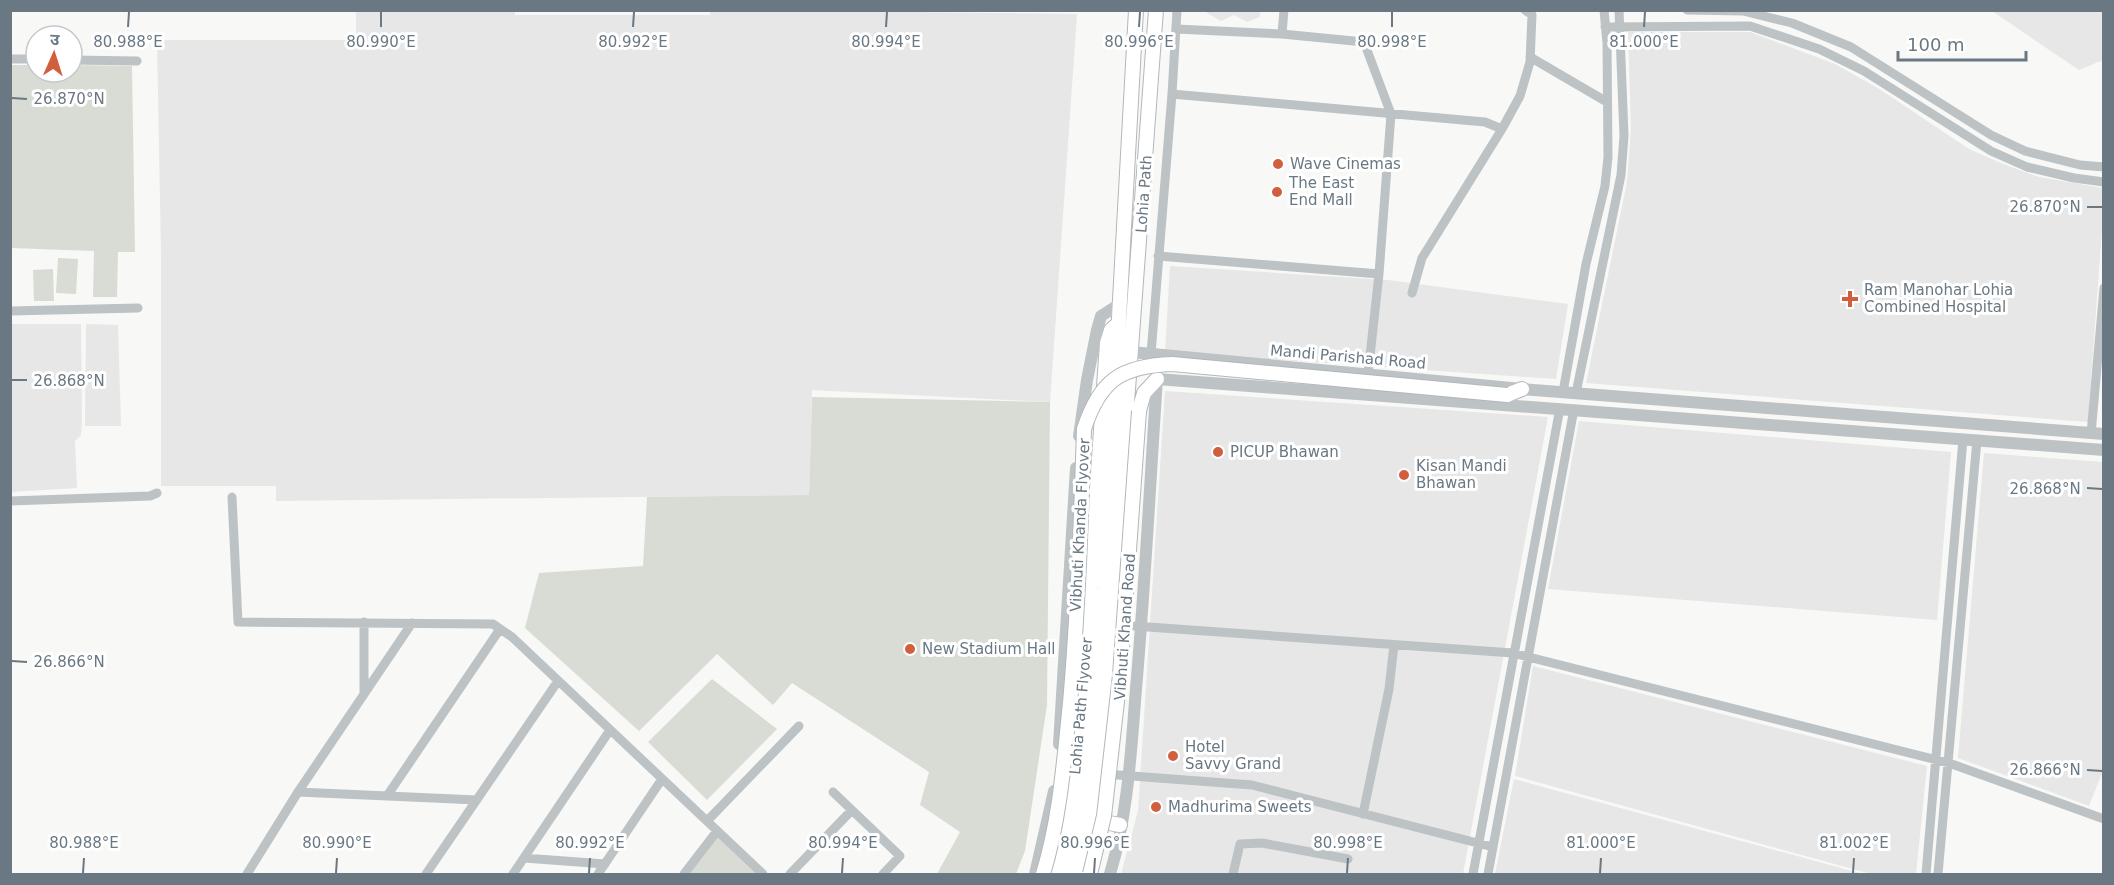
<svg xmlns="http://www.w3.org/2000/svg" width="2114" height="885" font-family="'DejaVu Sans','Noto Sans Devanagari',sans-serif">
<rect width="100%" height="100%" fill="#f8f8f6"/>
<path fill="#e6e7e6" d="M 356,10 L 515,10 L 515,15 L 710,15 L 710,10 L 1077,14 L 1050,402 L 812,390 L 809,495 L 276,501 L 276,486 L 161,486 L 161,253 L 157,40 L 356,40 Z
M 1207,10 L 1260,11 L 1260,17 L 1247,22 L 1234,15 L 1221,21 L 1207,13 Z
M 1992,11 L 2103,11 L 2103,60 L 2079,70 Z
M 1628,32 L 1750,32 L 1835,64 L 1881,90 L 1969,149 L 2003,164 L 2039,177 L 2103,188 L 2103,215 L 2088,422 L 1586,383 L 1627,182 L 1631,129 Z
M 1170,266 L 1388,280 L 1568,304 L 1556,379 L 1165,352 Z
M 11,324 L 81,324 L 82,420 L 81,435 L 75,441 L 77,488 L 11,492 Z
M 86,324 L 118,325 L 121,426 L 85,426 Z
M 1165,391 L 1548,417 L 1463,874 L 1121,874 L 1138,811 Z
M 1579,421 L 1951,452 L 1937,620 L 1548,589 Z
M 1984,453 L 2103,462 L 2104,768 L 2089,806 L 1958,758 Z
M 1533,666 L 1927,766 L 1916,874 L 1871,874 L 1515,776 Z
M 1514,779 L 1863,874 L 1495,874 Z"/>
<path fill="#d8dcd5" d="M 11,65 L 36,65 L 36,72 L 72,72 L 72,65 L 132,66 L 135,252 L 118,252 L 117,297 L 93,297 L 94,251 L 11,248 Z
M 58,258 L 78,259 L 76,294 L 56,293 Z
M 53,269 L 54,301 L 34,301 L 33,270 Z
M 812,397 L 1050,402 L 1047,705 L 1025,851 L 1016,874 L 937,874 L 960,832 L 920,805 L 929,772 L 792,683 L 773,705 L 717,654 L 639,731 L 525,628 L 539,573 L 643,566 L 647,497 L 809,495 Z
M 712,679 L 777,729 L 707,800 L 648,742 Z
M 717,831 L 763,874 L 684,874 Z"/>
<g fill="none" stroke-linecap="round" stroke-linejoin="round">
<g stroke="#b2b7bb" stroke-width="16">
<path id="secondary" d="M 1507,395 L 1522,389
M 1139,411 L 1144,393 L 1157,379
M 1093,820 L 1120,825
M 1055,874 L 1062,850 L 1078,761 L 1107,343 L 1111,330 L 1119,323
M 1068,874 L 1078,834 L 1089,762 L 1104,589 L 1136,10
M 1078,874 L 1093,820 L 1099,782 L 1156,10"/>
</g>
<path stroke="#bdc2c5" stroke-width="9" d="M 1687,10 L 1743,11 L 1792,23 L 1851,47 L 1991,135 L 2025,151 L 2080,165 L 2104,167
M 1605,27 L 1750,26 L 1819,49 L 1864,71 L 1991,151 L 2027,167 L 2074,178 L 2104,182
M 1176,29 L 1282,34 L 1364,42 L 1391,114 L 1379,274 L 1368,374
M 1282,34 L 1284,10
M 1530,57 L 1607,102
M 10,59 L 36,59
M 72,60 L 137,61
M 1172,94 L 1485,122 L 1502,129
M 1158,256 L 1379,274
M 1412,293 L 1422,258 L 1502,129 L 1520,96 L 1530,62 L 1532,15 L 1525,10
M 10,311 L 138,308
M 1151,354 L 1172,94 L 1177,10
M 1563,392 L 1586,264 L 1605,186 L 1608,157 L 1607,43 L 1604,10
M 1576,393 L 1621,175 L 1624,136 L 1619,10
M 2091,434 L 2104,288
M 232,497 L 238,622 L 493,624 L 512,637 L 763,874
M 10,501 L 150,496 L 157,493
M 364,622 L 364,693
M 1120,625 L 1513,653 L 1949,763 L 2104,819
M 1105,774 L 1252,785 L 1493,847
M 298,792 L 477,800
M 833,792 L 900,856 L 883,874
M 387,796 L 500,629
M 1363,814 L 1389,689 L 1394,645
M 707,821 L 799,726
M 524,858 L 605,864
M 247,874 L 298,792 L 412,623
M 426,874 L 558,681
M 513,874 L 610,730
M 598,874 L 662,779
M 684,874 L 717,831
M 790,874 L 852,810
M 1233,874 L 1240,844 L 1262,843 L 1348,859
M 1473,874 L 1560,408
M 1488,874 L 1574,409
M 1926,874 L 1963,439
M 1938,874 L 1977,440"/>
<path stroke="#bdc2c5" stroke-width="12" d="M 1131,352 L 1522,389 L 2104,434
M 1079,436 L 1087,380 L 1097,330 L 1101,316 L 1120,304
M 1059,744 L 1076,468
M 1035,874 L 1054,791
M 1110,874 C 1128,814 1131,751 1136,689 C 1145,586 1150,482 1157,379 L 2104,450"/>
<use href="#secondary" stroke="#fff" stroke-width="14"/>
<g stroke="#b2b7bb" stroke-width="16" stroke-linecap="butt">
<path id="secondary-bridge" d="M 1043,874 C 1060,819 1064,761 1070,703 C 1078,612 1081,521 1084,429 C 1100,380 1121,366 1172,364 L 1507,395
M 1090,874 L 1104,816 L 1120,675 L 1139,411"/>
</g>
<use href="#secondary-bridge" stroke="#fff" stroke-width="14"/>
</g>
<path fill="none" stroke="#6a7883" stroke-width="2" d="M 128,27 L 129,12M 381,27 L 381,12M 633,27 L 634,12M 886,27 L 887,12M 1139,27 L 1140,12M 1392,27 L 1392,12M 1644,27 L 1645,12M 12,98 L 27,99M 2087,207 L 2102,207M 12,380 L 27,380M 2087,488 L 2102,489M 12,661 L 27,662M 2087,770 L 2102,771M 83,873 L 84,858M 336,873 L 337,858M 589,873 L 590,858M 842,873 L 843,858M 1094,873 L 1095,858M 1347,873 L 1348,858M 1600,873 L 1601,858M 1853,873 L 1854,858"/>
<g fill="#d15e3d" stroke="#fff" stroke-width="2">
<circle cx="1278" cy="164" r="6"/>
<circle cx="1277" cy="192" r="6"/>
<path d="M1847 290h6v6h6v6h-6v6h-6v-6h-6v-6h6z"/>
<circle cx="1218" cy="452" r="6"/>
<circle cx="1404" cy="475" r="6"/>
<circle cx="910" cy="649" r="6"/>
<circle cx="1173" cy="756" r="6"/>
<circle cx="1156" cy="807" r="6"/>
</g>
<g text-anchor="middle" stroke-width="6" stroke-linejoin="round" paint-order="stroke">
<g font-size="15" fill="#6a7883" stroke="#fff" text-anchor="start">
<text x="1290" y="169">Wave Cinemas</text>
<text x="1289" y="188">The East<tspan x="1289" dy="17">End Mall</tspan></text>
<text x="1864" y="295">Ram Manohar Lohia<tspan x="1864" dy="17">Combined Hospital</tspan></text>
<text x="1230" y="457">PICUP Bhawan</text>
<text x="1416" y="471">Kisan Mandi<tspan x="1416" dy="17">Bhawan</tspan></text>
<text x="922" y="654">New Stadium Hall</text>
<text x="1185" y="752">Hotel<tspan x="1185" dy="17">Savvy Grand</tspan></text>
<text x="1168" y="812">Madhurima Sweets</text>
</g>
<g font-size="15" fill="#6a7883" stroke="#fff">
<text transform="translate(1144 194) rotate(-86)" y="5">Lohia Path</text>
<text transform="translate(1348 357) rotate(5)" y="5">Mandi Parishad Road</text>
<text transform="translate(1080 525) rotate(-87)" y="5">Vibhuti Khanda Flyover</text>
<text transform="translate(1125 627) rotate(-86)" y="5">Vibhuti Khand Road</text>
<text transform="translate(1081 706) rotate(-85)" y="5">Lohia Path Flyover</text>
</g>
</g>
<g font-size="15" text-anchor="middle" fill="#6a7883" stroke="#fff" stroke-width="6" stroke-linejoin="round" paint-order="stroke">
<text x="128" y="47">80.988°E</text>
<text x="381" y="47">80.990°E</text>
<text x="633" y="47">80.992°E</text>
<text x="886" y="47">80.994°E</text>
<text x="1139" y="47">80.996°E</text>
<text x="1392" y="47">80.998°E</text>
<text x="1644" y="47">81.000°E</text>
<text x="69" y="104">26.870°N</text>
<text x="2045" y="212">26.870°N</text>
<text x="69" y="386">26.868°N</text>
<text x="2045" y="494">26.868°N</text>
<text x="69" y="667">26.866°N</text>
<text x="2045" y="775">26.866°N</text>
<text x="84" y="848">80.988°E</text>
<text x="337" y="848">80.990°E</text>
<text x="590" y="848">80.992°E</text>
<text x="843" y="848">80.994°E</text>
<text x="1095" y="848">80.996°E</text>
<text x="1348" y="848">80.998°E</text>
<text x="1601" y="848">81.000°E</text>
<text x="1854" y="848">81.002°E</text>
</g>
<rect width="2114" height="885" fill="none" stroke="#6a7883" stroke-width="24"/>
<g transform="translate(54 54) rotate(3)"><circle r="28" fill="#ffffff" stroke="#c3c9cd" stroke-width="1.5"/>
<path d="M0-4.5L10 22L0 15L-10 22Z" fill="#d15e3d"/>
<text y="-9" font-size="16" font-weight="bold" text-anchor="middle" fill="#6a7883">उ</text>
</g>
<path d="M1898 51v9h128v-9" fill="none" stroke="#6a7883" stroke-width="3"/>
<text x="1907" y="51" font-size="18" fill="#6a7883" stroke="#ffffff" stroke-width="4.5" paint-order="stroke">100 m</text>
</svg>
